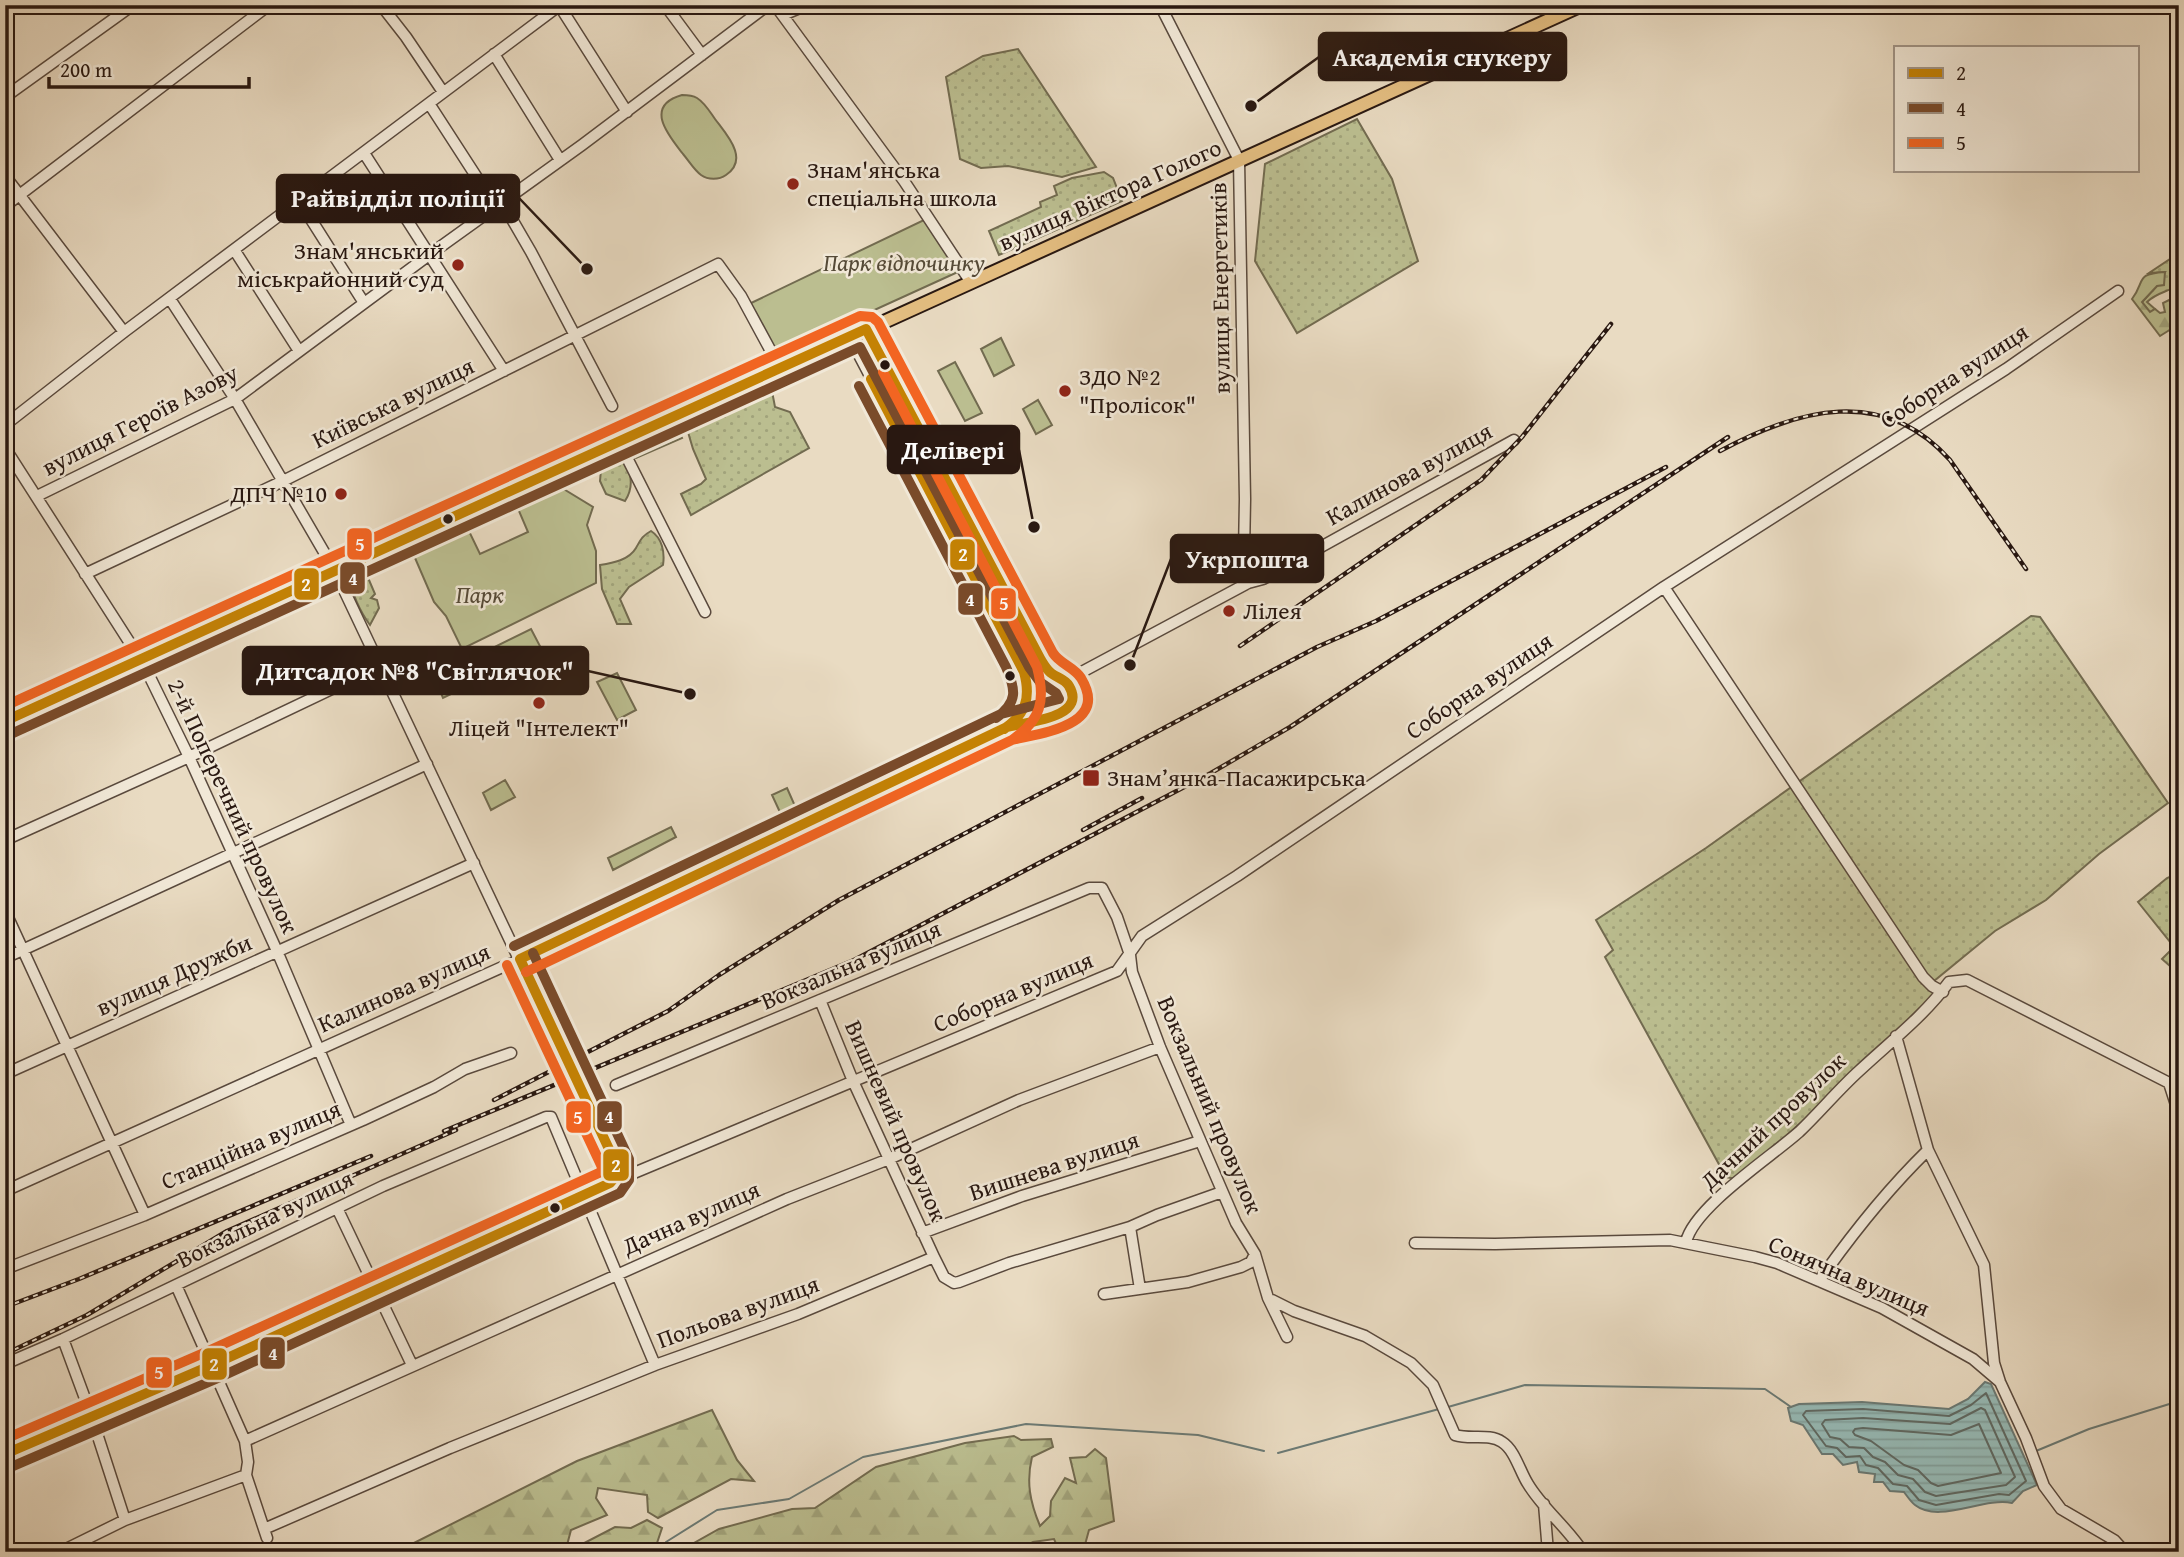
<svg xmlns="http://www.w3.org/2000/svg" width="2184" height="1557" font-family="'Gentium Book Plus',serif">
<defs>
<pattern id="grass-dots" width="8" height="8" patternUnits="userSpaceOnUse" patternTransform="scale(1.75)"><rect width="8" height="8" fill="#bbbe90"/><path d="M2 2h.1M6 6h.1" fill="none" stroke="#a1a37b" stroke-width="1.8" stroke-linecap="round"/></pattern>
<pattern id="forest-firs" width="22" height="20" patternUnits="userSpaceOnUse" patternTransform="scale(1.75)"><rect width="22" height="20" fill="#bbbe90"/><path d="M5 1l3.5 6h-7zM16 11l3.5 6h-7z" fill="#a1a37b"/></pattern>
<pattern id="water-rules" width="6" height="5" patternUnits="userSpaceOnUse" patternTransform="scale(1.75)"><rect width="6" height="5" fill="#97bbb7"/><path d="M0 2.5h6" fill="none" stroke="#82a09c"/></pattern>
</defs>
<rect width="100%" height="100%" fill="#e9dbc2"/>
<filter id="stains"><feTurbulence type="fractalNoise" baseFrequency=".00286" numOctaves="4"/><feColorMatrix values="0 0 0 0 .2 0 0 0 0 .09 0 0 0 0 .02 0 0 0 .5 -.17"/></filter>
<radialGradient id="worn" r=".72"><stop offset=".6" stop-color="#630" stop-opacity="0"/><stop offset="1" stop-color="#630" stop-opacity=".3"/></radialGradient>
<path fill="url(#grass-dots)" stroke="#726b50" stroke-width="2" d="M 1018,49 L 1096,167 L 1062,177 L 1008,166 L 981,168 L 960,159 L 946,77 L 983,56 Z
M 1357,119 L 1392,179 L 1418,261 L 1297,333 L 1255,261 L 1265,164 Z
M 1104,172 L 1113,178 L 1122,201 L 999,255 L 989,231 L 1041,207 L 1040,202 L 1057,195 L 1054,186 L 1072,178 Z
M 2179,253 L 2179,285 C 2167,292 2156,293 2147,302 L 2155,309 L 2150,312 L 2142,302 L 2157,286 L 2165,272 L 2149,273 Z
M 762,385 L 771,386 L 775,407 L 790,412 L 809,448 L 691,515 L 681,494 L 701,484 L 706,479 L 693,449 L 685,422 Z
M 675,423 L 682,438 L 636,458 L 632,457 L 628,450 L 634,442 Z
M 947,452 C 961,470 987,510 989,533 L 983,539 L 935,453 Z
M 615,456 C 632,464 635,486 625,501 L 606,494 L 600,481 L 602,459 Z
M 651,531 C 662,538 665,552 663,565 L 629,587 L 620,599 L 631,624 L 617,624 L 602,589 L 600,565 C 613,563 629,560 636,548 C 641,539 642,536 651,531 Z
M 356,571 L 369,580 L 375,594 L 371,598 L 377,600 L 379,608 L 370,625 C 361,613 350,591 350,576 Z
M 2031,616 L 2040,617 L 2168,803 L 2099,854 L 2046,900 L 1995,931 L 1928,986 L 1935,996 L 1810,1115 L 1736,1179 L 1726,1177 L 1605,957 L 1613,950 L 1596,920 L 1706,848 Z
M1037 698a14 14 0 1 1 28 0a14 14 0 1 1-28 0Z
M 2179,873 L 2179,974 L 2162,959 L 2174,947 L 2138,902 L 2167,878 Z"/>
<path fill="url(#forest-firs)" stroke="#726b50" stroke-width="2" d="M 2165,272 L 2164,285 L 2157,286 L 2142,302 L 2150,312 L 2155,309 L 2160,313 L 2165,312 L 2163,303 L 2169,300 L 2176,308 L 2179,307 L 2179,324 L 2160,336 L 2132,299 C 2146,281 2134,274 2165,272 Z
M 712,1410 L 737,1460 L 754,1481 L 731,1479 L 658,1518 L 648,1512 L 647,1495 L 598,1488 L 596,1498 L 607,1515 L 571,1530 L 567,1545 C 556,1551 548,1555 537,1548 L 530,1552 L 396,1552 L 577,1461 Z
M 1014,1436 L 1021,1440 L 1051,1439 L 1053,1447 L 1032,1457 C 1026,1482 1030,1502 1040,1526 L 1050,1516 L 1051,1501 L 1065,1478 L 1076,1483 L 1070,1458 L 1086,1457 L 1095,1449 L 1106,1458 L 1114,1521 L 1089,1530 L 1083,1552 L 1060,1552 L 1054,1539 L 1033,1542 L 1015,1552 L 678,1552 L 719,1529 L 792,1509 L 815,1508 L 876,1467 L 965,1443 Z
M 647,1520 L 662,1528 L 657,1543 L 636,1552 L 567,1552 L 615,1527 L 631,1528 Z"/>
<path fill="#bbbe90" stroke="#726b50" stroke-width="2" d="M 682,95 C 688,95 692,95 697,98 C 705,103 710,112 715,119 C 726,134 750,159 726,175 C 719,180 708,180 701,175 C 694,170 689,161 683,154 C 669,136 643,106 682,95 Z
M 926,219 L 960,271 L 778,354 L 749,304 Z
M 1001,338 L 1014,365 L 994,376 L 981,349 Z
M 873,349 L 1026,641 L 1016,645 L 863,354 Z
M 955,362 L 982,413 L 965,421 L 938,371 Z
M 1038,400 L 1052,425 L 1036,434 L 1023,409 Z
M 557,485 L 593,507 L 587,525 L 596,551 L 596,583 L 462,649 L 446,616 L 434,602 L 412,551 L 467,527 L 480,554 L 528,532 L 516,504 Z
M 531,629 L 542,650 L 443,698 L 434,677 Z
M 617,673 L 636,710 L 617,720 L 597,682 Z
M 505,780 L 515,797 L 491,810 L 483,793 Z
M 787,788 L 799,815 L 785,823 L 772,795 Z
M 671,827 L 676,837 L 613,870 L 608,858 Z"/>
<path fill="url(#water-rules)" stroke="#6b7a75" stroke-width="2" d="M 1985,1382 L 1991,1384 L 2037,1485 L 2023,1491 L 2012,1503 C 1983,1497 1939,1524 1915,1505 C 1911,1502 1907,1496 1904,1492 L 1890,1491 L 1883,1482 L 1874,1482 L 1875,1474 L 1859,1472 L 1857,1462 L 1843,1465 L 1833,1454 L 1822,1454 L 1803,1425 L 1791,1421 L 1788,1408 L 1799,1404 L 1862,1402 L 1949,1409 L 1968,1399 Z"/>
<g fill="none" stroke-linecap="round" stroke-linejoin="round">
<path stroke="#606a64" stroke-width="2" d="M 1986,1393 L 2026,1481 L 2009,1495 L 1999,1494 L 1936,1505 L 1919,1500 L 1907,1486 L 1893,1484 L 1878,1468 L 1866,1465 L 1860,1456 L 1846,1457 L 1837,1448 L 1826,1446 L 1803,1415 L 1806,1411 L 1863,1409 L 1949,1416 L 1971,1405 Z
M 1981,1408 L 1985,1410 L 2015,1477 L 2006,1485 L 1936,1496 L 1925,1492 L 1913,1479 L 1898,1475 L 1885,1462 L 1873,1457 L 1864,1448 L 1849,1447 L 1840,1439 L 1830,1437 L 1822,1424 L 1825,1420 L 1863,1418 L 1950,1424 Z
M 1979,1424 L 2001,1473 L 1938,1486 L 1931,1483 L 1918,1470 L 1904,1465 L 1871,1441 L 1855,1435 L 1853,1432 L 1855,1429 L 1863,1428 L 1951,1435 Z"/>
<path stroke="#6b7a75" stroke-width="2" d="M 1448,1407 L 1525,1385 L 1765,1389 L 1791,1407
M 2036,1451 L 2089,1429 L 2179,1401
M 1278,1453 L 1439,1409
M 666,1542 L 717,1510 L 789,1499 L 863,1457 L 1026,1424 L 1198,1435 L 1264,1451"/>
<path stroke="#c3b49f" stroke-width="10" stroke-dasharray="10 5" stroke-linecap="butt" d="M 561,1048 L 576,1081"/>
<g stroke="#59493d" stroke-width="13">
<path id="minor" d="M 381,5 L 406,37 L 443,92
M 559,5 L 627,112
M 665,5 L 702,55
M 775,5 L 904,181 L 970,281
M 1160,5 L 1239,160 L 1245,499 L 1244,553 L 1255,572 L 1255,577 L 1248,583
M 783,15 L 807,5
M 494,54 L 560,160
M 5,97 L 133,5
M 430,105 L 496,207
M 364,153 L 504,371
M 5,176 L 124,332
M 300,202 L 364,303
M 502,202 L 531,252 L 612,406
M 5,206 L 269,5
M 235,251 L 299,351
M 170,299 L 235,399 L 335,571 L 561,1048
M 866,329 L 1041,660 L 1053,676
M 849,336 L 1020,662 C 1029,685 1033,707 1012,724
M 5,425 L 124,332 L 560,5
M 619,442 L 705,612
M 5,448 L 144,665 L 189,757 L 277,951 L 351,1125
M 37,496 L 235,399 L 429,255 L 582,145 L 768,5
M 85,574 L 283,481 L 718,264 L 741,296 L 780,368
M 1664,587 L 1923,977 L 1932,986 L 1943,992
M 1065,681 L 1248,583 L 1263,579 L 1514,440
M 5,840 L 189,757 L 380,666
M 5,911 L 145,1215
M 5,958 L 427,764
M 820,1000 L 853,1081 L 934,1257
M 1896,1036 L 1928,1150 L 1984,1265 L 1994,1363 L 2000,1382 L 2026,1438 L 2044,1486 L 2061,1509 L 2114,1540 L 2125,1552
M 5,1074 L 474,863
M 576,1081 L 616,1164 L 616,1176 L 611,1182
M 2169,1083 L 2179,1114
M 616,1085 L 1089,888 L 1102,888 L 1117,917 L 1130,955 L 1132,972 L 1160,1047 L 1236,1223 L 1255,1254 L 1268,1298 L 1287,1337
M 5,1191 L 520,959 L 1007,727 C 1025,722 1058,720 1069,708 L 1072,694 C 1063,666 1038,672 1029,695 C 1032,708 1036,715 1050,718
M 337,1208 L 412,1365
M 1130,1227 L 1140,1289
M 922,1233 L 1022,1196 L 1200,1141
M 1686,1242 C 1694,1207 1771,1157 1799,1132 C 1820,1112 1838,1090 1859,1071 C 1890,1042 1924,1016 1949,982 L 1967,980 L 2179,1088
M 1415,1243 L 1495,1244 L 1670,1240 L 1755,1257 L 1777,1263 L 1882,1308 L 1973,1359 L 2000,1382
M 5,1269 L 145,1215 L 363,1120 L 434,1087 L 465,1069 L 511,1053
M 1819,1281 C 1852,1234 1887,1190 1928,1150
M 176,1285 L 245,1441 L 248,1462 L 246,1475 L 267,1538
M 1104,1294 L 1188,1282 L 1241,1267 L 1251,1262 L 1255,1254
M 1272,1300 L 1294,1311 L 1365,1336 L 1411,1363 L 1433,1385 L 1455,1435 C 1470,1440 1489,1433 1502,1442 C 1515,1450 1520,1472 1528,1484 C 1543,1509 1567,1527 1583,1552
M 63,1339 L 90,1412 L 125,1520
M 5,1364 L 63,1339 L 383,1186 L 546,1117 L 551,1117 L 655,1365
M 245,1441 L 787,1199 L 889,1159 L 1019,1100 L 1160,1047
M 5,1454 L 212,1365 L 610,1183 L 1117,971 L 1142,936 L 1237,876 L 1664,587 L 2006,369 L 2118,291
M 1544,1504 L 1548,1552
M 264,1529 L 450,1448 L 655,1365 L 798,1314 L 934,1257 L 944,1277 L 954,1283 L 959,1282 L 1009,1263 L 1130,1227 L 1157,1215 L 1222,1192
M 60,1552 L 125,1520 L 246,1475"/>
</g>
<g stroke="#291811" stroke-width="16">
<path id="major" d="M 5,721 L 1582,5"/>
</g>
<use href="#minor" stroke="#f1e8d7" stroke-width="10"/>
<use href="#major" stroke="#e4be81" stroke-width="12"/>
<g stroke="#291811" stroke-width="4.5">
<path id="rail" d="M 1720,451 C 1798,409 1883,385 1950,460 L 2026,569
M 1240,646 L 1481,480 L 1522,437 L 1611,324
M 1083,830 L 1142,798
M 494,1100 L 668,1011 L 719,975 L 839,900 L 1317,647 L 1376,621 L 1666,467
M 444,1131 L 854,960 L 1211,773 L 1290,727 L 1728,437
M 5,1307 L 79,1279 L 371,1156
M 5,1354 L 87,1315 L 227,1231 L 456,1130"/>
</g>
<use href="#rail" stroke="#f1e8d7" stroke-width="2" stroke-dasharray="5" stroke-linecap="butt"/>
<g stroke="#f1e8d7" stroke-width="16">
<path id="bus-1" d="M 871,379 L 1024,672 C 1031,698 1026,714 1004,729
M 5,721 L 866,329 L 1041,660 C 1044,665 1047,670 1051,673 C 1057,678 1065,679 1069,686 C 1088,718 1026,722 1007,727 L 520,959
M 5,1454 L 212,1365 L 610,1183 L 616,1176 L 616,1164 L 520,959"/>
</g>
<g stroke="#f1e8d7" stroke-width="16">
<path id="bus-2" d="M 859,386 L 1006,667 C 1016,690 1018,702 996,718
M 11,734 L 860,347 L 1029,667 L 1040,682 L 1056,693 L 1059,699 L 1001,714 L 514,946
M 11,1467 L 218,1378 L 620,1193 L 629,1180 L 629,1159 L 533,953"/>
</g>
<g stroke="#f1e8d7" stroke-width="16">
<path id="bus-3" d="M 883,372 L 1037,667 C 1046,701 1041,720 1012,740
M 5,706 L 860,316 L 872,317 L 878,322 L 1053,653 C 1060,664 1074,667 1081,678 C 1110,726 1041,733 1012,740 L 526,972
M 5,1439 L 206,1352 L 601,1172 L 602,1167 L 507,965"/>
</g>
<use href="#bus-1" stroke="#c48204" stroke-width="10"/>
<use href="#bus-2" stroke="#7a4b2a" stroke-width="10"/>
<use href="#bus-3" stroke="#f26522" stroke-width="10"/>
</g>
<g fill="#8f2418" stroke="#f1e8d7" stroke-width="2.5">
<circle cx="793" cy="184" r="7"/>
<circle cx="458" cy="265" r="7"/>
<circle cx="1065" cy="391" r="7"/>
<circle cx="341" cy="494" r="7"/>
<circle cx="1229" cy="611" r="7"/>
<circle cx="539" cy="703" r="7"/>
<rect x="1082" y="769" width="18" height="18" rx="3.5"/>
</g>
<g fill="#291811" stroke="#f1e8d7" stroke-width="2.5">
<circle cx="885" cy="365" r="6"/>
<circle cx="448" cy="519" r="6"/>
<circle cx="1010" cy="676" r="6"/>
<circle cx="555" cy="1208" r="6"/>
</g>
<g text-anchor="middle" stroke-width="5" stroke-linejoin="round" paint-order="stroke">
<g font-size="24" fill="#291811" stroke="#f1e8d7" text-anchor="start">
<text x="807" y="178">Знам'янська<tspan x="807" dy="28">спеціальна школа</tspan></text>
<text x="444" y="259" text-anchor="end">Знам'янський<tspan x="444" dy="28">міськрайонний суд</tspan></text>
<text x="1079" y="385">ЗДО №2<tspan x="1079" dy="28">"Пролісок"</tspan></text>
<text x="327" y="502" text-anchor="end">ДПЧ №10</text>
<text x="1243" y="619">Лілея</text>
<text x="539" y="736" text-anchor="middle">Ліцей "Інтелект"</text>
<text x="1107" y="786">Знам’янка-Пасажирська</text>
</g>
<g font-size="24" fill="#291811" stroke="#f1e8d7">
<text transform="translate(1110 195) rotate(-24)" y="8">вулиця Віктора Голого</text>
<text transform="translate(1220 288) rotate(-91)" y="8">вулиця Енергетиків</text>
<text transform="translate(1954 376) rotate(-33)" y="8">Соборна вулиця</text>
<text transform="translate(393 403) rotate(-26)" y="8">Київська вулиця</text>
<text transform="translate(140 420) rotate(-27)" y="8">вулиця Героїв Азову</text>
<text transform="translate(1409 474) rotate(-29)" y="8">Калинова вулиця</text>
<text transform="translate(1479 686) rotate(-34)" y="8">Соборна вулиця</text>
<text transform="translate(233 806) rotate(65)" y="8">2-й Поперечний провулок</text>
<text transform="translate(851 965) rotate(-23)" y="8">Вокзальна вулиця</text>
<text transform="translate(174 975) rotate(-24)" y="8">вулиця Дружби</text>
<text transform="translate(404 988) rotate(-24)" y="8">Калинова вулиця</text>
<text transform="translate(1013 992) rotate(-23)" y="8">Соборна вулиця</text>
<text transform="translate(1210 1105) rotate(67)" y="8">Вокзальний провулок</text>
<text transform="translate(896 1121) rotate(66)" y="8">Вишневий провулок</text>
<text transform="translate(1773 1121) rotate(-43)" y="8">Дачний провулок</text>
<text transform="translate(251 1145) rotate(-23)" y="8">Станційна вулиця</text>
<text transform="translate(1054 1166) rotate(-18)" y="8">Вишнева вулиця</text>
<text transform="translate(691 1218) rotate(-24)" y="8">Дачна вулиця</text>
<text transform="translate(265 1219) rotate(-26)" y="8">Вокзальна вулиця</text>
<text transform="translate(1849 1276) rotate(23)" y="8">Сонячна вулиця</text>
<text transform="translate(738 1312) rotate(-20)" y="8">Польова вулиця</text>
</g>
<g font-size="24" font-style="italic" fill="#554a37" stroke="#f1e8d7">
<text x="904" y="271">Парк відпочинку</text>
<text x="480" y="603">Парк</text>
</g>
</g>
<path fill="none" stroke="#291811" stroke-width="2.5" d="M1251 106L1319 57M587 269L519 198M1034 527L1019 450M1130 665L1171 559M690 694L588 671"/>
<g fill="#291811" stroke="#f1e8d7" stroke-width="2.5">
<circle cx="1251" cy="106" r="7"/>
<circle cx="587" cy="269" r="7"/>
<circle cx="1034" cy="527" r="7"/>
<circle cx="1130" cy="665" r="7"/>
<circle cx="690" cy="694" r="7"/>
</g>
<g fill="#291811" stroke="#291811" stroke-width="2.5">
<rect x="1319" y="33" width="247" height="47" rx="7"/>
<rect x="277" y="175" width="242" height="47" rx="7"/>
<rect x="888" y="426" width="131" height="47" rx="7"/>
<rect x="1171" y="535" width="152" height="47" rx="7"/>
<rect x="243" y="647" width="345" height="47" rx="7"/>
</g>
<g font-size="26" text-anchor="middle" font-weight="bold" fill="#fff">
<text x="1442" y="66">Академія снукеру</text>
<text x="398" y="207">Райвідділ поліції</text>
<text x="953" y="459">Делівері</text>
<text x="1247" y="568">Укрпошта</text>
<text x="415" y="680">Дитсадок №8 "Світлячок"</text>
</g>
<g stroke="#f1e8d7" stroke-width="2.5">
<rect x="346" y="527" width="27" height="34" rx="7" fill="#f26522"/>
<rect x="949" y="538" width="27" height="33" rx="7" fill="#c48204"/>
<rect x="339" y="561" width="27" height="34" rx="7" fill="#7a4b2a"/>
<rect x="293" y="567" width="27" height="34" rx="7" fill="#c48204"/>
<rect x="957" y="582" width="27" height="34" rx="7" fill="#7a4b2a"/>
<rect x="990" y="587" width="27" height="33" rx="7" fill="#f26522"/>
<rect x="596" y="1100" width="27" height="33" rx="7" fill="#7a4b2a"/>
<rect x="565" y="1100" width="27" height="34" rx="7" fill="#f26522"/>
<rect x="602" y="1148" width="28" height="34" rx="7" fill="#c48204"/>
<rect x="259" y="1336" width="27" height="34" rx="7" fill="#7a4b2a"/>
<rect x="201" y="1347" width="27" height="34" rx="7" fill="#c48204"/>
<rect x="145" y="1356" width="28" height="33" rx="7" fill="#f26522"/>
</g>
<g font-size="19" text-anchor="middle" font-weight="bold" fill="#fff">
<text x="360" y="551">5</text>
<text x="963" y="561">2</text>
<text x="353" y="585">4</text>
<text x="306" y="591">2</text>
<text x="970" y="606">4</text>
<text x="1004" y="610">5</text>
<text x="609" y="1123">4</text>
<text x="578" y="1124">5</text>
<text x="616" y="1172">2</text>
<text x="273" y="1360">4</text>
<text x="214" y="1371">2</text>
<text x="159" y="1379">5</text>
</g>
<rect width="2184" height="1557" fill="none" stroke="#e9dbc2" stroke-width="28"/>
<rect x="7" y="7" width="2170" height="1543" fill="none" stroke="#291811" stroke-width="3.5"/>
<rect x="14" y="14" width="2156" height="1529" fill="none" stroke="#291811" stroke-width="2"/>
<rect x="1894" y="46" width="245" height="126" fill="#f1e8d7" stroke="#a19588" stroke-width="2"/>
<rect x="1908" y="68" width="35" height="10" fill="#c48204" stroke="#a19588" stroke-width="2"/>
<text x="1956" y="80" font-size="21" fill="#291811">2</text>
<rect x="1908" y="103" width="35" height="10" fill="#7a4b2a" stroke="#a19588" stroke-width="2"/>
<text x="1956" y="116" font-size="21" fill="#291811">4</text>
<rect x="1908" y="138" width="35" height="10" fill="#f26522" stroke="#a19588" stroke-width="2"/>
<text x="1956" y="150" font-size="21" fill="#291811">5</text>
<path d="M49 77v10h200v-10" fill="none" stroke="#291811" stroke-width="3.5"/>
<text x="60" y="77" font-size="21" fill="#291811" stroke="#f1e8d7" stroke-width="5" paint-order="stroke">200 m</text>
<rect width="100%" height="100%" filter="url(#stains)"/>
<rect width="100%" height="100%" fill="url(#worn)"/>
</svg>
